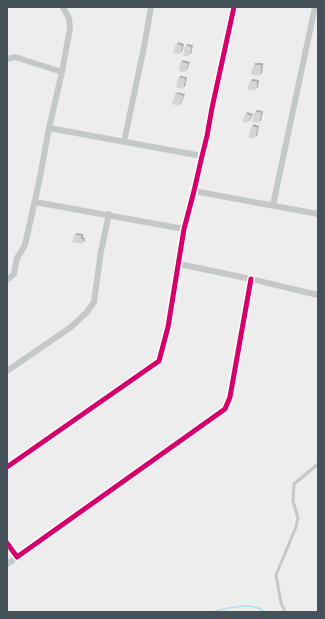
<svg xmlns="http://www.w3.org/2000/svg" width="325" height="619" font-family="'Open Sans',sans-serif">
<defs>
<filter id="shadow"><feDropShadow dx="2" dy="-2" stdDeviation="0" flood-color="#0004"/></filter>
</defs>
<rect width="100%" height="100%" fill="#eeeded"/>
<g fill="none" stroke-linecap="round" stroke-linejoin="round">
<path stroke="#a9e3e8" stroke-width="1.5" d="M 211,612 C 226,609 252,600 265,612"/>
</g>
<path fill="#d4d5d6" filter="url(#shadow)" d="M 176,44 L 182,46 L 180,54 L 173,53 Z
M 185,46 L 191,47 L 189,56 L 183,56 Z
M 180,62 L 188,64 L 185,72 L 179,71 Z
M 253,65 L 261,65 L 260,76 L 251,74 Z
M 178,78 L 185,79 L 183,89 L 176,87 Z
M 250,81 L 257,82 L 256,90 L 247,90 Z
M 175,94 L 183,96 L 179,106 L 172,104 Z
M 254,112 L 261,113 L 259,123 L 252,122 Z
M 245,114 L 251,116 L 248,123 L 242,122 Z
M 251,126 L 257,128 L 255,138 L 248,138 Z
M 74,235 L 81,236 L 81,239 L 83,240 L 82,244 L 72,242 Z"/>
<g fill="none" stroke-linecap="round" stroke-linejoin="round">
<path stroke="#c5c8c9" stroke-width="3" d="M 285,612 L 281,603 L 276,575 L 296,527 L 298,518 L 293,501 L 294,484 L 318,464"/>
<path stroke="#c5c8c9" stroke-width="6" d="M 7,59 L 15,57 L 62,72
M 49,128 L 202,156
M 124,142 L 144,47 L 151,7
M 194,191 L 318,214
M 35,202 L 184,229
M 273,205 L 315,7
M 179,264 L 251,279 L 318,295
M 7,280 L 14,274 L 17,258 L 25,245 L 39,182 L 49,128 L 62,72 L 70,28 L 69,18 L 63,7
M 7,371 L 71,327 L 87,312 L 94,302 L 101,251 L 109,214
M 7,467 L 159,361 L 168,327 L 184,229 L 194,191 L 202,156 L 207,136 L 212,108 L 234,7
M 7,543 L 17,557 L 225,409 L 230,397 L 251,279
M 7,564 L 17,557"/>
<g stroke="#fff" stroke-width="8">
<path id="cycleway" d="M 7,467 L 159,361 L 168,327 L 184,229 L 194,191 L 202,156 L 207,136 L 212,108 L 234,7
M 7,543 L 17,557 L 225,409 L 230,397 L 251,279"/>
</g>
<use href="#cycleway" stroke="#d6006c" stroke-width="5"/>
</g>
<rect width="325" height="619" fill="none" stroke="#465259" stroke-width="16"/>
</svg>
